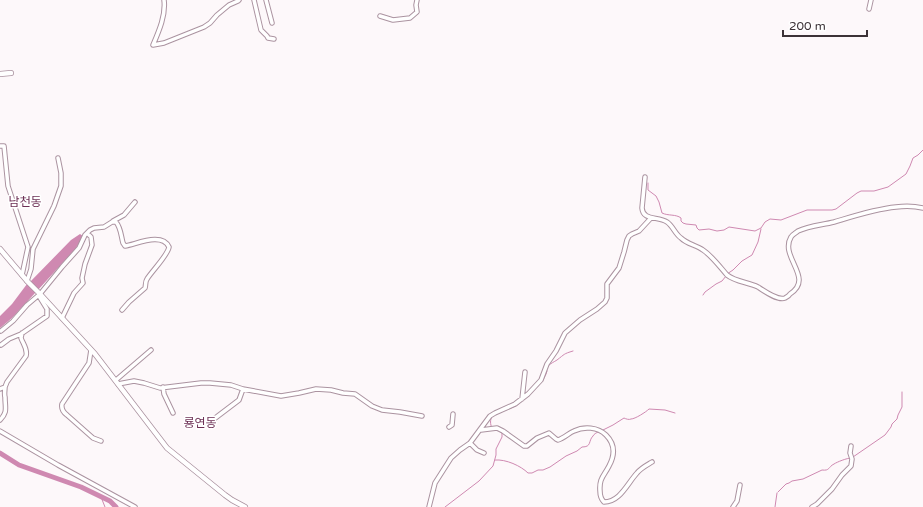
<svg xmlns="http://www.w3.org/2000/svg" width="923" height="507" font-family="'Varela Round','Noto Sans KR',sans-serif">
<rect width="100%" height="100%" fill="#fdf8fa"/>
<path fill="#cf89b1" d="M 80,234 L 83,236 L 76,248 L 38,290 L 30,282 L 71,240 Z
M 27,284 L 36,292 L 12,318 L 0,328 L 0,316 L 12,304 Z"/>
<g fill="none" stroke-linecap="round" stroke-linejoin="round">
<path stroke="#cf89b1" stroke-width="1" d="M 648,183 L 648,190 L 656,196 L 659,202 L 662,213 C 668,216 676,214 681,218 L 681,221 L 683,223 L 686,224 L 696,225 L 697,228 L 699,230 L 709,229 L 717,231 L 724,230 L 729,227 L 755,231 L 761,228 L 765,222 L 770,219 L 781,220 L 807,210 L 832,210 L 836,209 L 857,193 L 861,191 L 874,191 L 888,187 L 906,174 L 910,166 L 913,158 L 918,155 L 923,150
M 727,274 L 733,270 L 742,261 L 752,255 L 758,242 L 761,229
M 703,295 L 705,292 L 716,284 L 722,281 L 726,276
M 548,366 C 551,363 554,362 557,360 C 565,354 563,354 573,351
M 543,380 L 546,374 L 547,371
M 498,413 L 516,406 L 522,401
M 492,416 C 490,420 490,424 492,428
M 603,430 L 613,425 L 624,418 C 626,419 629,420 631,419 C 635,419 646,412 649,409 L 665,410 L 675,413
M 853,457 L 885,435 L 891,427 L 892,424 L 897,419 L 898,415 L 902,407 L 902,392
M 495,460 C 506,459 521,466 528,473 L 532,473 L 538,470 L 543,470 L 550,467 L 566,456 L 577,451 L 582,447 C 592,447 588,441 593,436 C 594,434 596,433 598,432
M 778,492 L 786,484 L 789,483 L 792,481 L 803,479 L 822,470 C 830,471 828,467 834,464 C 837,462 847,458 851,458
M 101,497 L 105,507
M 445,507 L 479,481 L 493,466 L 496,455 L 496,449 L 502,437 L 502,433 L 499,431
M 775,507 L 777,493"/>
<path stroke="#cf89b1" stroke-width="5" d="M 0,453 L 19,465 L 81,487 L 110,501 L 116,507"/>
<g stroke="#ab93a0" stroke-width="5.5">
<path id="minor" d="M 254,0 L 261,30 L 267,36 L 268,38 L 274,39
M 266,0 L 272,23
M 869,9 L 871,0
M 380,16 L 393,20 L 410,18 L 417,12 L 416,5 L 417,0
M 153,45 L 164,43 L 204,27 L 210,23 L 217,15 L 229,5 L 238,1 L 239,0
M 153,45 C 159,31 166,15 164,0
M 0,146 L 4,146 L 8,186 L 28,247 L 22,275
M 645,177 L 642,208 C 643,221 658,216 667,222 C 673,226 675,234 681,238 C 687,244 696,245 703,250 C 712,256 720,267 727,275 C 736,282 748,282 758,287 C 764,291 778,301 785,298 C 787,297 789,296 790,294 C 815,278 779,257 791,237 C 793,234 796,233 798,231 C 809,226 822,225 834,222 C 854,216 875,209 896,207 C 905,206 914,206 923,208
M 113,221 L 124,215 L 135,202
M 27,281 L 31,269 L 33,249 L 54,206 L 61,186 L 61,173 L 58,158
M 62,318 L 74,293 L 83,283 L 82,278 L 85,264 L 92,245 L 91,237 L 87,233
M 1,331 L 13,321 L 27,305 L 40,294 L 62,267 L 79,248 L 85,235 L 90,230 L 94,228 L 104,227 L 112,222 L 116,222 C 121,228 121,236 123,243 L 125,246 C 137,244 162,232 169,247 C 168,255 152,271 147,279 C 145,282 146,285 145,288 L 129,302 L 122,310
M 1,345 L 9,339 L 21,334 L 47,316 L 47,309 L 39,296
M 91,350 L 89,363 L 62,404 C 61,409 63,412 67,415 L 93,438 L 101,441
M 116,380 L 151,350
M 118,384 L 134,381 L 144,383 L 160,388 L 201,383 L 210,383 L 231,385 L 243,389 L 281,396 L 299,393 L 316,389 L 331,390 L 343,393 L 355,394 L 372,406 L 382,410 L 400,412 L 422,416
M 163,387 L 164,394 L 173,413
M 0,389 L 5,387 L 7,382 L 26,356 C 28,349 23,344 21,338 L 22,333
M 522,399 L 525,372
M 0,420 C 8,412 5,408 5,397 C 4,394 5,390 5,387
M 210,422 L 239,400 L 243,389
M 449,427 L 452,425 L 453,414
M 481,430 L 497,428 L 503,431 L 524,446 L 527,446 L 537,438 L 549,433 L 556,439 L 558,440 C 564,438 569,433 574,431 C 584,426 598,427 606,435 C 615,444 615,455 609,466 C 604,476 599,478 600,491 C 600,495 601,499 604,502 C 620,502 627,484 637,473 C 641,468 647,465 652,462
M 0,431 L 58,465 L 135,507
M 470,443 L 477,450 L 484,453
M 429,507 L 435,483 L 451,458 L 460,450 L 470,443 L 490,416 L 495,413 L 515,404 L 528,394 L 541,380 L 547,364 L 556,351 L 565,333 L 580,320 L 597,309 L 605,302 L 607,298 L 607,284 L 619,268 L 624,252 L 627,240 L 629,236 L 632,234 L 639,231 L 651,218
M 733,507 L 737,501 L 740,485
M 812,507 L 817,504 L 832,489 L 842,475 L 851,466 L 852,459 L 850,453 L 851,446"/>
</g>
<g stroke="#ab93a0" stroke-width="6">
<path id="major" d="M 0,74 L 11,73
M 0,249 L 28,282 L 40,294 L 95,354 L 167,448 L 225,495 L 232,500 L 245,507"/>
</g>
<use href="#minor" stroke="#fff" stroke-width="3.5"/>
<use href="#major" stroke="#fff" stroke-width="4.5"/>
</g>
<g text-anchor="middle" stroke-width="3" stroke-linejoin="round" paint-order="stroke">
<g font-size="12" fill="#6c2f54" stroke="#fff">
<text x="25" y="206">남천동</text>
<text x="200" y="427">룡연동</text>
</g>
</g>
<path d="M783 30v6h84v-6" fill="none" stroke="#3c3237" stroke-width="2"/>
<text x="789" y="30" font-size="12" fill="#3c3237" stroke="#ffffff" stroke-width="3" paint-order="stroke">200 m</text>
</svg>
